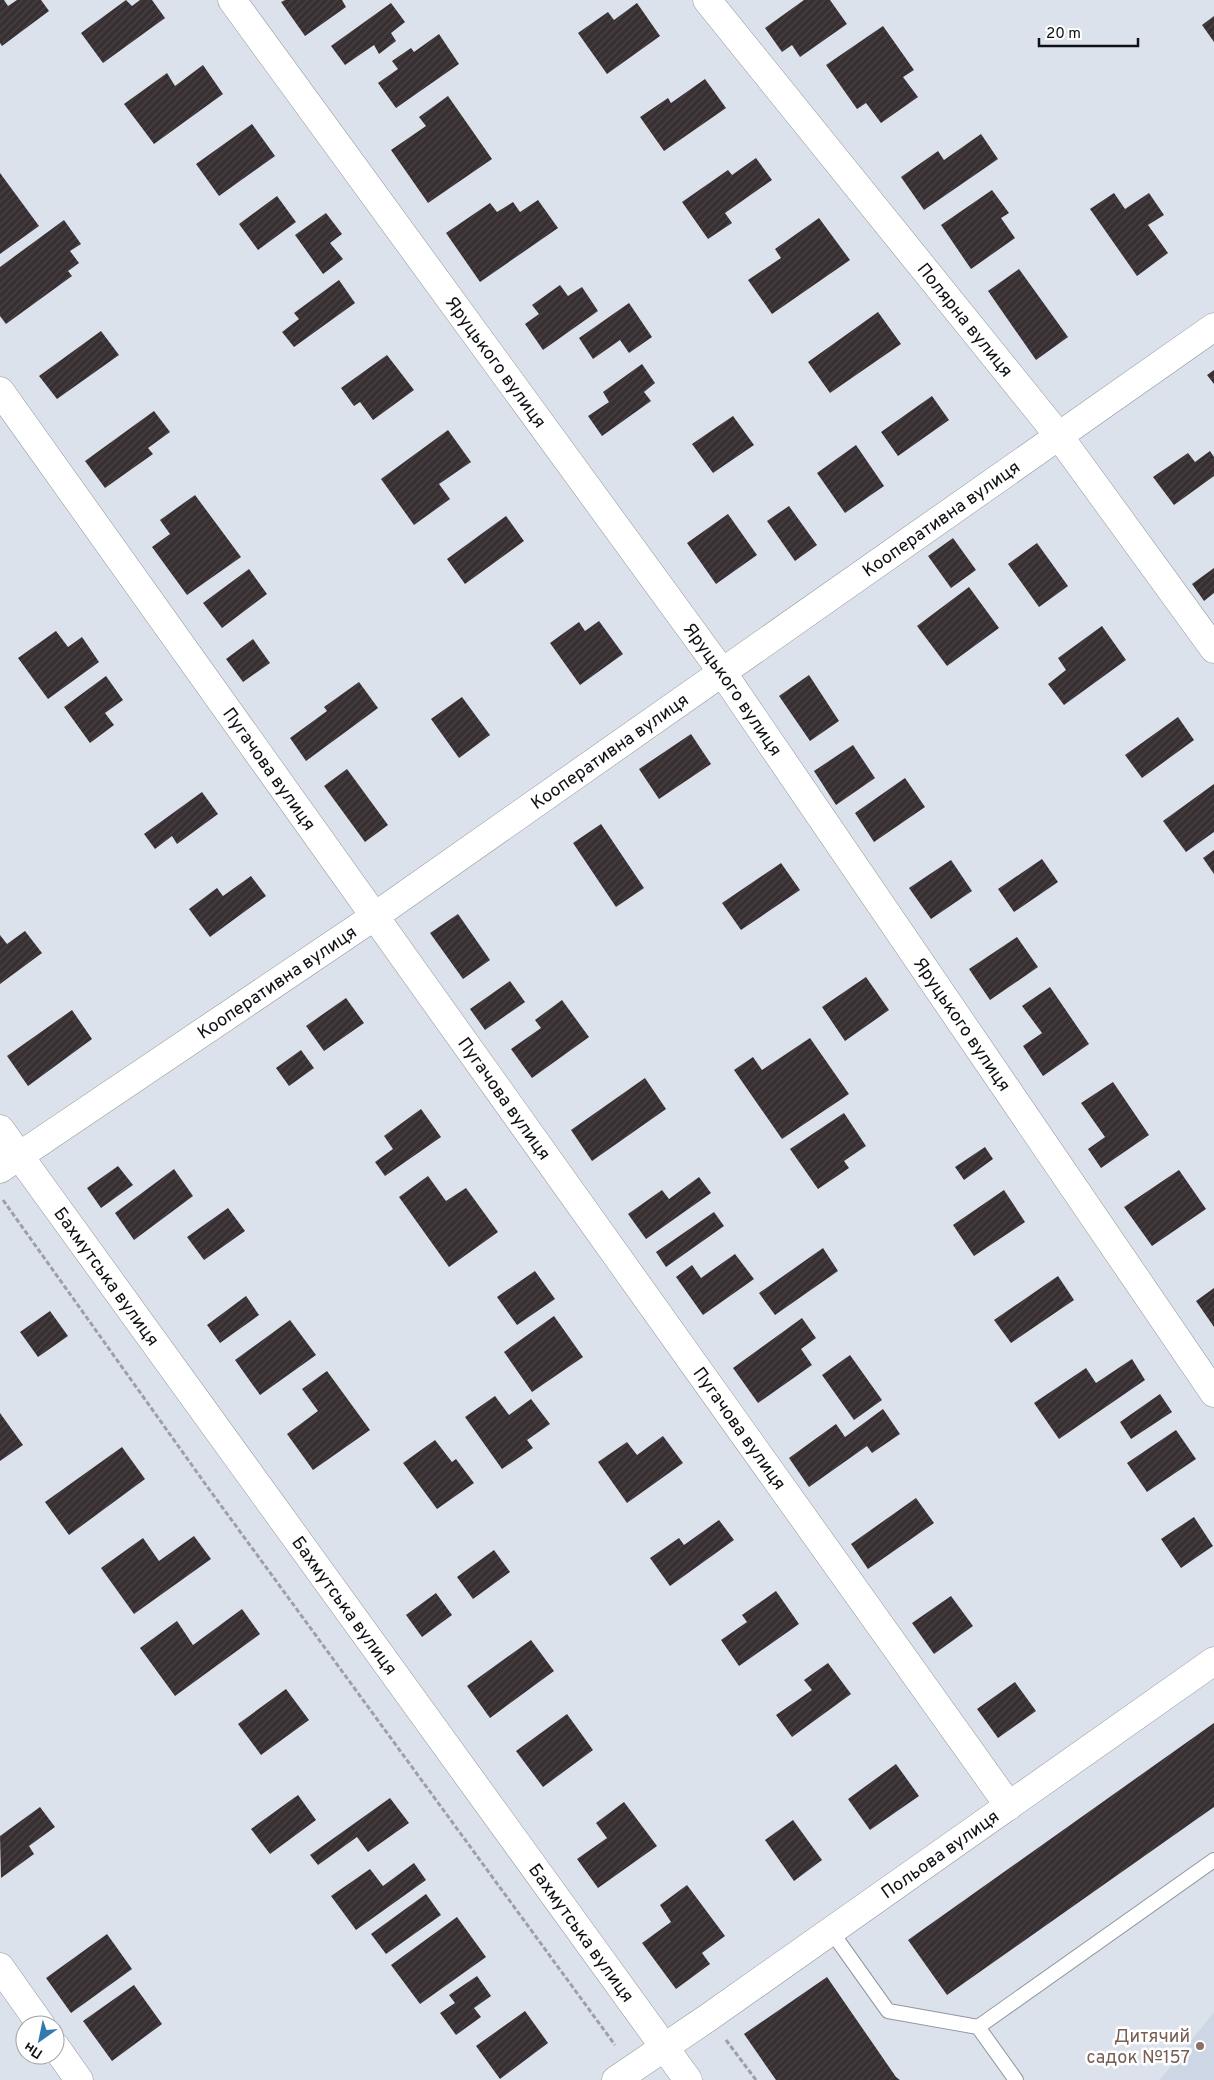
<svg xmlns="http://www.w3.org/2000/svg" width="1214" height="2080" font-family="Overpass,sans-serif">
<defs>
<pattern id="building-hatch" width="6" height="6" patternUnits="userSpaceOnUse" patternTransform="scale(1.25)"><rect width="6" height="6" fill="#372f32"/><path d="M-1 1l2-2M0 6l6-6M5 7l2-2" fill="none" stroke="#4a4446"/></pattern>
</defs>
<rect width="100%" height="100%" fill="#dce2eb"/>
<path fill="#ccd6e5" d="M 1214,2012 L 1214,2080 L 1160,2080 Z"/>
<path fill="url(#building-hatch)" d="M 0,0 L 4,0 L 8,6 L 17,0 L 41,0 L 49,11 L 2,46 L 0,43 Z
M 126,0 L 132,6 L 140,0 L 152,0 L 165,18 L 103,63 L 81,33 Z
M 285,0 L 342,0 L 346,7 L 305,36 L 281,2 Z
M 804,0 L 830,0 L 847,24 L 800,57 L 792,45 L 782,52 L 765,28 Z
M 391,3 L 405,22 L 391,33 L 396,41 L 379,54 L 374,45 L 345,65 L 331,46 Z
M 637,3 L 660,36 L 607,74 L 578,33 L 608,12 L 614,20 Z
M 1214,16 L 1214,42 L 1202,25 Z
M 883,26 L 914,70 L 903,77 L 918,97 L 881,123 L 866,103 L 857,109 L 826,65 Z
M 439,34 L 459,64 L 396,108 L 378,83 L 398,69 L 392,61 L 411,48 L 414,52 Z
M 203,65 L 223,94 L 154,144 L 124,104 L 167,73 L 175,86 Z
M 705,79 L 726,108 L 664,151 L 640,117 L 668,98 L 671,103 Z
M 448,96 L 492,159 L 428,203 L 391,150 L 426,126 L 419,117 Z
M 252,124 L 275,156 L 219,196 L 196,164 Z
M 981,134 L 998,159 L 924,210 L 901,177 L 938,151 L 944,160 Z
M 756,158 L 772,180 L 725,213 L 732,223 L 708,239 L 682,202 L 728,170 L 732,175 Z
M 0,173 L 39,226 L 0,254 Z
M 992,190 L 1009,213 L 1001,218 L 1015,238 L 971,269 L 941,225 Z
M 1114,193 L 1125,209 L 1149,193 L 1164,215 L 1148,225 L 1168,253 L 1137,276 L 1090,209 Z
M 277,196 L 296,222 L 258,250 L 239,224 Z
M 538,200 L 558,228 L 480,282 L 446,233 L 490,203 L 497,212 L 513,202 L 520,212 Z
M 326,213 L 342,234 L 330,243 L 343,259 L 323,274 L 295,235 Z
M 819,218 L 850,260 L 772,314 L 748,280 L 781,258 L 775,249 Z
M 64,220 L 81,244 L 70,251 L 79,263 L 68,271 L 72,276 L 6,324 L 0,316 L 0,267 Z
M 1019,269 L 1068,337 L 1036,360 L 988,291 Z
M 339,280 L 355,303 L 294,347 L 282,332 L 299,319 L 294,313 Z
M 560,285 L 568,296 L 582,287 L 598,311 L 543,350 L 525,324 L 539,314 L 532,305 Z
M 629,303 L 652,337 L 629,353 L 620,340 L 593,359 L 579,338 Z
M 878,312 L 901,344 L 830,393 L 808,362 Z
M 101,331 L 119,355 L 57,399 L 39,376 Z
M 387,355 L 414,390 L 373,420 L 360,402 L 354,406 L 341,388 Z
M 642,364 L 655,383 L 644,392 L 651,401 L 602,436 L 588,416 L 609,402 L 603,392 Z
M 1214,370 L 1214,384 L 1207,375 Z
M 932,396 L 949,420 L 898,456 L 881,432 Z
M 154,411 L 170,432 L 148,448 L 153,454 L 105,488 L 85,461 Z
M 733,416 L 754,445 L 713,473 L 692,444 Z
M 448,430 L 471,462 L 439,484 L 450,499 L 414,525 L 381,479 Z
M 856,445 L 884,486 L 845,513 L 817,473 Z
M 1210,451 L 1214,457 L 1214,476 L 1174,505 L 1153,477 L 1188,453 L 1195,462 Z
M 195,495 L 241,557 L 187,595 L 152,547 L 170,534 L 160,520 Z
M 789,506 L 817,545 L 795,561 L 767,521 Z
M 728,514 L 757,555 L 716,584 L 687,543 Z
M 506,516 L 524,541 L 465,584 L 447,559 Z
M 953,538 L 976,570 L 951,588 L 928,556 Z
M 1037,543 L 1068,586 L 1039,607 L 1008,564 Z
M 1214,568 L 1214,593 L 1204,601 L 1192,584 Z
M 249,569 L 267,594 L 222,628 L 203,603 Z
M 969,587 L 999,628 L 947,666 L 917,626 Z
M 599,621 L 623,654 L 580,685 L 550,643 L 579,622 L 585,631 Z
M 1102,626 L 1126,660 L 1064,705 L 1048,684 L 1066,670 L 1058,658 Z
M 56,631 L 68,647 L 82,637 L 99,662 L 48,699 L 18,658 Z
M 253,639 L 270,663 L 243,682 L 226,659 Z
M 809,675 L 839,721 L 810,741 L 779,696 Z
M 106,676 L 123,700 L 105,713 L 114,725 L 90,743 L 64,707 Z
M 359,682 L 378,708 L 306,761 L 290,738 L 327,711 L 324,707 Z
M 462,697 L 490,735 L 459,758 L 431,719 Z
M 1178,717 L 1194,740 L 1142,778 L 1125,755 Z
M 691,734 L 711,764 L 659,799 L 639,769 Z
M 853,745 L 875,778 L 836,805 L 814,771 Z
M 347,769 L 388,825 L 365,842 L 324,786 Z
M 905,778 L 925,807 L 874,842 L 855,813 Z
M 1214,784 L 1214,832 L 1186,852 L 1163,821 Z
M 202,792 L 218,814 L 177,844 L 172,836 L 155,849 L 144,834 Z
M 601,824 L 644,888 L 616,907 L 573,843 Z
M 1214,850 L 1214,874 L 1203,858 Z
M 1042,859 L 1058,882 L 1014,912 L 998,889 Z
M 951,860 L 972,891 L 931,919 L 909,888 Z
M 781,863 L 800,890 L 741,930 L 722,903 Z
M 251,876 L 266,896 L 210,937 L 189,909 L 217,888 L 223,896 Z
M 458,914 L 490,960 L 463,979 L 430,933 Z
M 25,931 L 42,953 L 0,984 L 0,935 L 7,944 Z
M 1017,937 L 1038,967 L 990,1000 L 969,969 Z
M 866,977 L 889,1010 L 845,1041 L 822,1007 Z
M 510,981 L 525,1002 L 485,1030 L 470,1009 Z
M 1050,987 L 1089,1044 L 1043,1076 L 1023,1046 L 1042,1033 L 1022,1006 Z
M 346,998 L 364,1023 L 324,1051 L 306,1026 Z
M 562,1000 L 589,1037 L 532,1078 L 511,1049 L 541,1028 L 535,1020 Z
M 72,1010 L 92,1039 L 28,1086 L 7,1056 Z
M 810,1038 L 849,1094 L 782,1139 L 734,1070 L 753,1057 L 762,1070 Z
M 301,1050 L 314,1068 L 289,1086 L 276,1068 Z
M 645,1078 L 666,1109 L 592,1161 L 571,1130 Z
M 1113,1082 L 1149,1135 L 1101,1168 L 1088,1149 L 1105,1137 L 1081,1103 Z
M 421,1109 L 441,1137 L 385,1176 L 375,1162 L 393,1149 L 384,1136 Z
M 844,1113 L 866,1146 L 844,1161 L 849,1168 L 818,1189 L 790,1149 Z
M 985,1147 L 993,1159 L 964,1180 L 955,1167 Z
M 118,1166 L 133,1185 L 101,1208 L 87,1188 Z
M 174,1169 L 193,1196 L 134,1240 L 115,1213 Z
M 1179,1170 L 1206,1209 L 1152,1246 L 1124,1207 Z
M 428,1176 L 446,1201 L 466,1188 L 498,1232 L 449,1267 L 399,1197 Z
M 699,1177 L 711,1193 L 646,1239 L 628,1214 L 662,1190 L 669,1199 Z
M 1004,1190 L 1025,1222 L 974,1256 L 953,1225 Z
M 228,1208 L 245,1231 L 204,1260 L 187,1237 Z
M 714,1212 L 724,1226 L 666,1267 L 656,1252 Z
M 823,1248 L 838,1271 L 775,1315 L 759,1293 Z
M 735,1254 L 754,1279 L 703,1315 L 676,1277 L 692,1265 L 701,1278 Z
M 535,1271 L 555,1299 L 517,1325 L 497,1297 Z
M 1058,1276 L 1074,1300 L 1011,1343 L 994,1320 Z
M 1214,1288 L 1214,1327 L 1196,1301 Z
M 246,1296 L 259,1315 L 220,1343 L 207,1325 Z
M 50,1311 L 68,1336 L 38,1357 L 20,1332 Z
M 554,1316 L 583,1357 L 532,1392 L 504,1352 Z
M 802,1318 L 816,1338 L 801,1349 L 812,1365 L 758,1403 L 733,1368 Z
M 290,1320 L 316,1355 L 260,1395 L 235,1360 Z
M 850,1355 L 882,1400 L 854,1420 L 822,1375 Z
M 1132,1359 L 1145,1380 L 1059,1439 L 1034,1403 L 1086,1368 L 1096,1383 Z
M 327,1371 L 370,1430 L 313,1470 L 287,1434 L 318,1411 L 302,1389 Z
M 1160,1394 L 1172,1412 L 1131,1439 L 1120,1422 Z
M 495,1396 L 509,1415 L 531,1399 L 550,1424 L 527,1440 L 533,1448 L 502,1469 L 465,1417 Z
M 883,1409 L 900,1434 L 872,1453 L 867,1446 L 809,1487 L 789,1458 L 836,1424 L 845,1437 Z
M 0,1413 L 23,1445 L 0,1461 Z
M 1176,1430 L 1196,1459 L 1147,1492 L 1127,1463 Z
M 663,1436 L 683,1463 L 627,1503 L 598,1462 L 627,1442 L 637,1455 Z
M 435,1440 L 452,1462 L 456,1459 L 474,1483 L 437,1509 L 403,1463 Z
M 122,1447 L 145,1479 L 69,1535 L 45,1502 Z
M 916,1498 L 934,1523 L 868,1569 L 851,1544 Z
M 1194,1517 L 1213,1546 L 1181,1568 L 1161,1539 Z
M 719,1520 L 734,1540 L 670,1586 L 650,1558 L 679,1538 L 684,1545 Z
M 194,1536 L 211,1559 L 134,1614 L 101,1568 L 143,1538 L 159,1561 Z
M 494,1550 L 510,1572 L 473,1599 L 457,1577 Z
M 776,1591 L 799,1624 L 739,1666 L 721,1640 L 747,1622 L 742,1615 Z
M 436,1593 L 452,1615 L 422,1637 L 406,1615 Z
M 951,1596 L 973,1626 L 934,1654 L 912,1623 Z
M 242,1609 L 260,1634 L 175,1696 L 140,1648 L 177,1621 L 193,1645 Z
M 531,1640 L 554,1671 L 490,1718 L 467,1686 Z
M 828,1663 L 851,1694 L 792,1737 L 776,1715 L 812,1690 L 804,1680 Z
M 1015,1682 L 1036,1711 L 998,1738 L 977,1709 Z
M 286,1689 L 309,1720 L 261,1755 L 238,1724 Z
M 567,1714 L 593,1750 L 543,1787 L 516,1751 Z
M 1214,1723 L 1214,1807 L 947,1995 L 908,1940 Z
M 896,1764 L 919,1796 L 870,1830 L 848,1799 Z
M 298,1795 L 316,1820 L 270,1854 L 251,1829 Z
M 390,1798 L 409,1823 L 368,1852 L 357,1837 L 318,1865 L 310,1855 Z
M 624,1802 L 657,1846 L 598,1888 L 577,1859 L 607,1838 L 596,1823 Z
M 40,1807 L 55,1827 L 29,1846 L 34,1854 L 1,1878 L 0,1836 Z
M 793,1820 L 822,1860 L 794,1881 L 765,1840 Z
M 414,1863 L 426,1880 L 356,1930 L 331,1896 L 370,1869 L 383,1886 Z
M 687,1885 L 725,1936 L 702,1953 L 710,1964 L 676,1989 L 642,1943 L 671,1922 L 660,1905 Z
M 426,1894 L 441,1915 L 386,1954 L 371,1934 Z
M 457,1917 L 486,1957 L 420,2004 L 391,1965 Z
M 107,1934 L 132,1969 L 71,2013 L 46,1978 Z
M 477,1976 L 491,1996 L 474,2008 L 481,2017 L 456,2035 L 440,2013 L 455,2003 L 449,1995 Z
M 827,1977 L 896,2077 L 900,2080 L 776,2080 L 744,2034 Z
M 134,1985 L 162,2024 L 112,2061 L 83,2021 Z
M 525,2011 L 548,2043 L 500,2079 L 476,2046 Z"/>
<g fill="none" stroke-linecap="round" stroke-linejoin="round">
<g stroke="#91979e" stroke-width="16">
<path id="lane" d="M 831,1931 L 888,2011 L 978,2027 L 1016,2080
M 978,2027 L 1214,1860"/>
</g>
<g stroke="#91979e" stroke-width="29">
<g id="street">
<path id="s1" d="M 232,0 L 722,672 L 1214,1393"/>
<path id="s2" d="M 707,0 L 1059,436 L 1214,649"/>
<path id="s3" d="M 0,391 L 1009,1806"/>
<path id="s4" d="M 0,1169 L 375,916 L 1214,327"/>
<path d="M 0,1967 L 41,2025"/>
<path d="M 55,2046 L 79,2080"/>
<path id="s5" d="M 616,2080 L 709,2017 L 1214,1661"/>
</g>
</g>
<g stroke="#91979e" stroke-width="29">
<g id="secondary">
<path id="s6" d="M 0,1129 L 688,2080"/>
</g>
</g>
<path stroke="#9ca0a7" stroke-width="3" stroke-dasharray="5 2.5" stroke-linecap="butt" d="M 3,1200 L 206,1485 L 615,2045
M 726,2040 L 756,2080"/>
<use href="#lane" stroke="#fff" stroke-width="14"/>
<use href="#street" stroke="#fff" stroke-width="28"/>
<use href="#secondary" stroke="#fff" stroke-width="28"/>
</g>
<circle fill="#8d6e63" stroke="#fff" stroke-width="2" cx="1200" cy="2046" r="5"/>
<g text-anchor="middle" stroke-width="5" stroke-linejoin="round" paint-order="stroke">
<g font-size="18" fill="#0f1114" stroke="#fff">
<text dy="6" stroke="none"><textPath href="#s2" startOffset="411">Полярна вулиця</textPath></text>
<text dy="6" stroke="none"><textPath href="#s1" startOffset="448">Яруцького вулиця</textPath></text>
<text dy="6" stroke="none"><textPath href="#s4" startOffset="1144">Кооперативна вулиця</textPath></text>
<text dy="6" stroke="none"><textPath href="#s1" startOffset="852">Яруцького вулиця</textPath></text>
<text dy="6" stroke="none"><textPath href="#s4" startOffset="739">Кооперативна вулиця</textPath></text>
<text dy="6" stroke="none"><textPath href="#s3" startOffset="464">Пугачова вулиця</textPath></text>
<text dy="6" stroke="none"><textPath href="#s4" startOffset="334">Кооперативна вулиця</textPath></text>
<text dy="6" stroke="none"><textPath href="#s1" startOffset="1258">Яруцького вулиця</textPath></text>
<text dy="6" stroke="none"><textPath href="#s3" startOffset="869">Пугачова вулиця</textPath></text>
<text dy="6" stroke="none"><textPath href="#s6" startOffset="182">Бахмутська вулиця</textPath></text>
<text dy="6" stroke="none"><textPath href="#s3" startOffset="1274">Пугачова вулиця</textPath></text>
<text dy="6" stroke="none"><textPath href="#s6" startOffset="588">Бахмутська вулиця</textPath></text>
<text dy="6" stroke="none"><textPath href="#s5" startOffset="395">Польова вулиця</textPath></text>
<text dy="6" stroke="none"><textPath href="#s6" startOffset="992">Бахмутська вулиця</textPath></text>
</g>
<g font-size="18" fill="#785e54" stroke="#fff" text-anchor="end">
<text x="1190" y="2042">Дитячий<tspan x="1190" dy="21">садок №157</tspan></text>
</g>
</g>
<g transform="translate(40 2040) rotate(213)"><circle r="24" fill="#ffffff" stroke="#9fa0a1"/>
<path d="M0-4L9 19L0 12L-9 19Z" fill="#3379ae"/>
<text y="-8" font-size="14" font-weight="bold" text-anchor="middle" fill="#0f1114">Пн</text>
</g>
<path d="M1039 38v8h99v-8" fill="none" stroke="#0f1114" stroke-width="2.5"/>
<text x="1046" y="38" font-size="15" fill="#0f1114" stroke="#ffffff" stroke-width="4" paint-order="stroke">20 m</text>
</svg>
